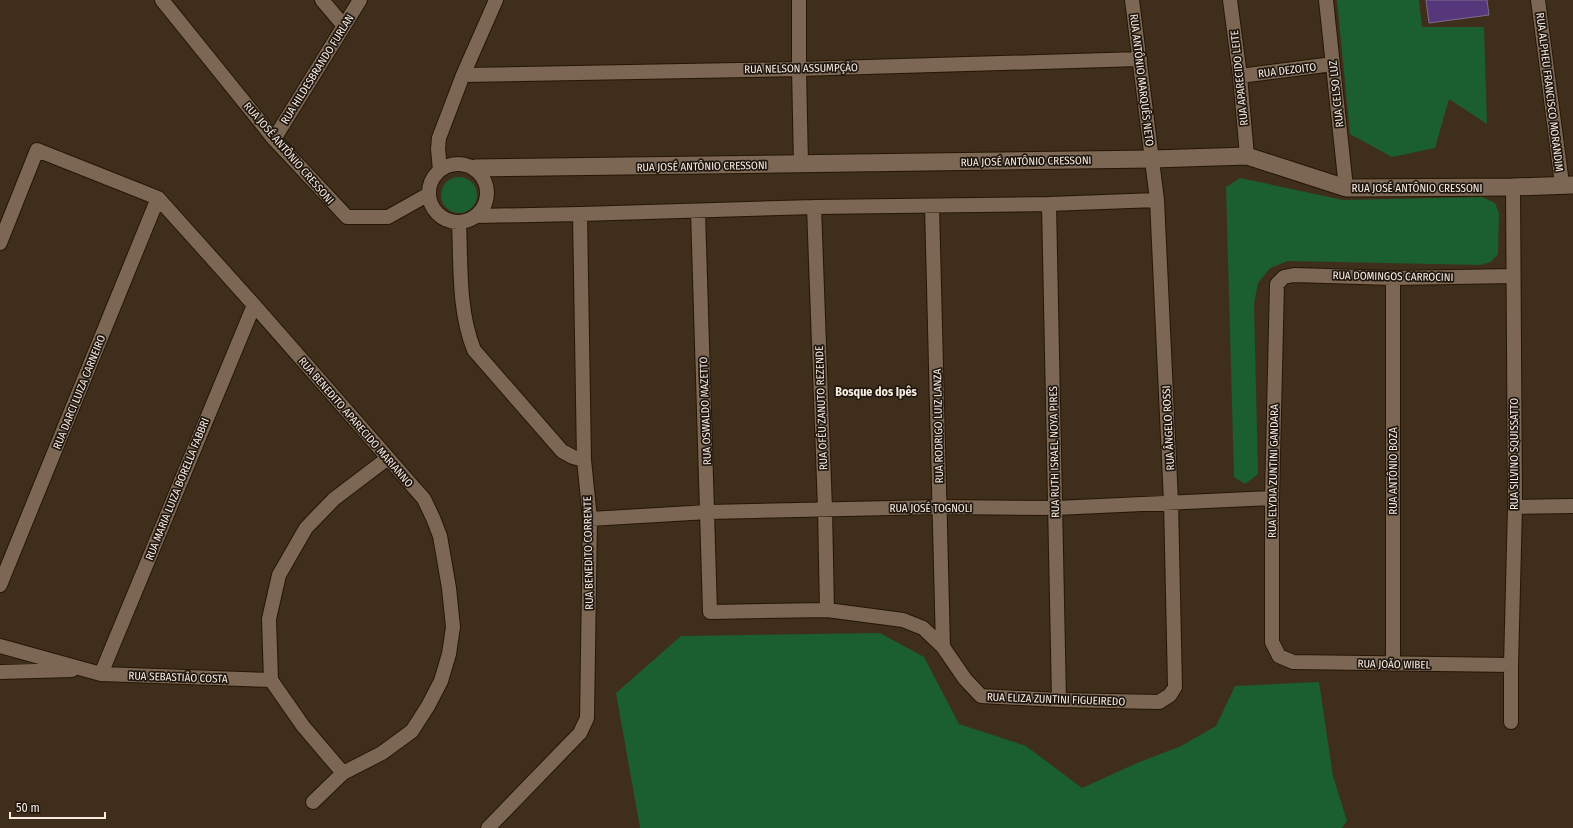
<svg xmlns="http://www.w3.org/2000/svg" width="1573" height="828" font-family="'Fira Sans Condensed',sans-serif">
<rect width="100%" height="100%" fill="#402e1c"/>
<path fill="#1b5e2f" d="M 1337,0 L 1419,0 L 1422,27 L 1484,27 L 1487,124 L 1449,99 L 1435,148 L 1392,157 L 1350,134 Z
M441 195a18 18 0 1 1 36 0a18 18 0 1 1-36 0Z
M 1240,178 L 1343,200 L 1482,197 L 1495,203 L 1499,213 L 1498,254 L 1491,262 L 1480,265 L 1288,261 L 1270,268 L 1258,283 L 1254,303 L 1258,474 L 1245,484 L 1234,477 L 1226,187 Z
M 880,633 L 924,657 L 959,724 L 1026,746 L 1082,788 L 1137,763 L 1181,746 L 1216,726 L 1235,686 L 1319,682 L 1333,776 L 1347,821 L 1342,828 L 640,828 L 616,693 L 681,636 Z"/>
<path fill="#57377b" stroke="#796f88" d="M 1426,0 L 1487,0 L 1489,15 L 1429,23 Z"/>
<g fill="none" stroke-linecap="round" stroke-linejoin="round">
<g stroke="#261605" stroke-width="16">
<path id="minor" d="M 162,0 L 274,139 L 347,217 L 388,217 L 429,194
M 322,0 L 344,26
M 799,0 L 799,69 L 801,164
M 1230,0 L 1240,76 L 1247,156
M 1326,0 L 1346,188
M 1538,0 L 1562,184
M 463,75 L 799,69 L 1140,59
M 1240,76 L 1333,64
M 274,139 L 360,0
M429 193a29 29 0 1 1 58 0a29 29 0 1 1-58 0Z
M 440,170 L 438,149 L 439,138 L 463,75 L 496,0
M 1049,204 L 1059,700
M 932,206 L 943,647
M 814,207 L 825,509 L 827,610
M 698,211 L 710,612 L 827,610 L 903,620 L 923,628 L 943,647 L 965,679 L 981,696 L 1059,700 L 1159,702 L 1170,695 L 1175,687 L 1171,502 L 1157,200 L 1132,0
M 477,216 L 580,214 L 814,207 L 1049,204 L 1157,200
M 459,223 C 461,265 458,310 474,350 L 562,451 L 573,457 L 584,460
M 0,243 L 37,150 L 158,198 L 254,305 L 424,499 L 433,518 L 440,536 L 449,588 L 453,627 L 449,654 L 441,681 L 428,706 L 412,731 L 382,753 L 343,773 L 313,802
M 1393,278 L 1393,664
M 1515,507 L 1573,506
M 590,519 L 708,512 L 940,507 L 1056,508 L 1272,498
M 0,585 L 158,198
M 0,646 L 101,674 L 271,680
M 1511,665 L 1293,662 L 1279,656 L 1272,642 L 1272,498 L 1277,284 L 1284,277 L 1294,275 L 1393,278 L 1513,276
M 0,672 L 72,670
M 101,674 L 254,305
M 1511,722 L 1511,665 L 1515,507 L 1513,187
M 343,773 L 303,726 L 271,680 L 269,619 L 279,575 L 306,528 L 334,499 L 388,458
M 488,828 L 580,733 L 587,718 L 590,519 L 584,460 L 580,214"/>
</g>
<g stroke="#261605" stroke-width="19">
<path id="tertiary" d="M 475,168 L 1153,159 L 1247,156 L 1346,188 L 1513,187 L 1573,185"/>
</g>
<use href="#minor" stroke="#7b6753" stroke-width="14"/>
<use href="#tertiary" stroke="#7b6753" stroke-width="17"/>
</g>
<g text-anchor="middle" stroke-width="3.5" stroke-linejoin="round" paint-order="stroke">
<g font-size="11" fill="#f8ece1" stroke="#201810">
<text transform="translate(801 68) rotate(-1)" y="4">RUA NELSON ASSUMPÇÃO</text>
<text transform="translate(317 69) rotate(-58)" y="4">RUA HILDESBRANDO FURLAN</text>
<text transform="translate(1287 70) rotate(-7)" y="4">RUA DEZOITO</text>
<text transform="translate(1239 78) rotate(-96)" y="4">RUA APARECIDO LEITE</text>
<text transform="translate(1142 80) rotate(83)" y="4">RUA ANTÔNIO MARQUÊS NETO</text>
<text transform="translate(1550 92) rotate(83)" y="4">RUA ALPHEU FRANCISCO MORANDIM</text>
<text transform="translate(1336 94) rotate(-96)" y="4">RUA CELSO LUZ</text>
<text transform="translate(289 153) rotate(49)" y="4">RUA JOSÉ ANTÔNIO CRESSONI</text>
<text transform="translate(1026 161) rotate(-1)" y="4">RUA JOSÉ ANTÔNIO CRESSONI</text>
<text transform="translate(702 166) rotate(-1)" y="4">RUA JOSÉ ANTÔNIO CRESSONI</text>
<text x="1417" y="192">RUA JOSÉ ANTÔNIO CRESSONI</text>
<text transform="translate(1393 276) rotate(1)" y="4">RUA DOMINGOS CARROCINI</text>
<text transform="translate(79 392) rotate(-68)" y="4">RUA DARCI LUIZA CARNEIRO</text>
<text transform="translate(821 408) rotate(-92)" y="4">RUA OFÊU ZANUTO REZENDE</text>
<text transform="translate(705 411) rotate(-92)" y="4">RUA OSWALDO MAZETTO</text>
<text transform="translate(356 422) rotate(49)" y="4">RUA BENEDITO APARECIDO MARIANNO</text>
<text transform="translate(938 426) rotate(-91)" y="4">RUA RODRIGO LUIZ LANZA</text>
<text transform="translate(1168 428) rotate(-93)" y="4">RUA ÂNGELO ROSSI</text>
<text transform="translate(1054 452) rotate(-91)" y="4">RUA RUTH ISRAEL NOYA PIRES</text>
<text transform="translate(1514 454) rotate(-90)" y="4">RUA SILVINO SQUISSATTO</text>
<text transform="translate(1273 471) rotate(-89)" y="4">RUA ELYDIA ZUNTINI GANDARA</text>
<text transform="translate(1393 471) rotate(-90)" y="4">RUA ANTÔNIO BOZA</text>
<text transform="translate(177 489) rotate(-68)" y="4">RUA MARIA LUIZA BORELLA FABBRI</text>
<text x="931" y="512">RUA JOSÉ TOGNOLI</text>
<text transform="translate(588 553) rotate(-91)" y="4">RUA BENEDITO CORRENTE</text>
<text transform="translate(1394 664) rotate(1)" y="4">RUA JOÃO WIBEL</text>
<text transform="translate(178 677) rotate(2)" y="4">RUA SEBASTIÃO COSTA</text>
<text transform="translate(1056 699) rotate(2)" y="4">RUA ELIZA ZUNTINI FIGUEIREDO</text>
</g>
<g font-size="12" font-weight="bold" fill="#f8ece1" stroke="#201810">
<text x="876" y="396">Bosque dos Ipês</text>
</g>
</g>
<path d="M10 812v6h95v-6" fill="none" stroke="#f8ece1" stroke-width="2"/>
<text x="16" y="812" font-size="12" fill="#f8ece1" stroke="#201810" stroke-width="3" paint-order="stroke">50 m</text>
</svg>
